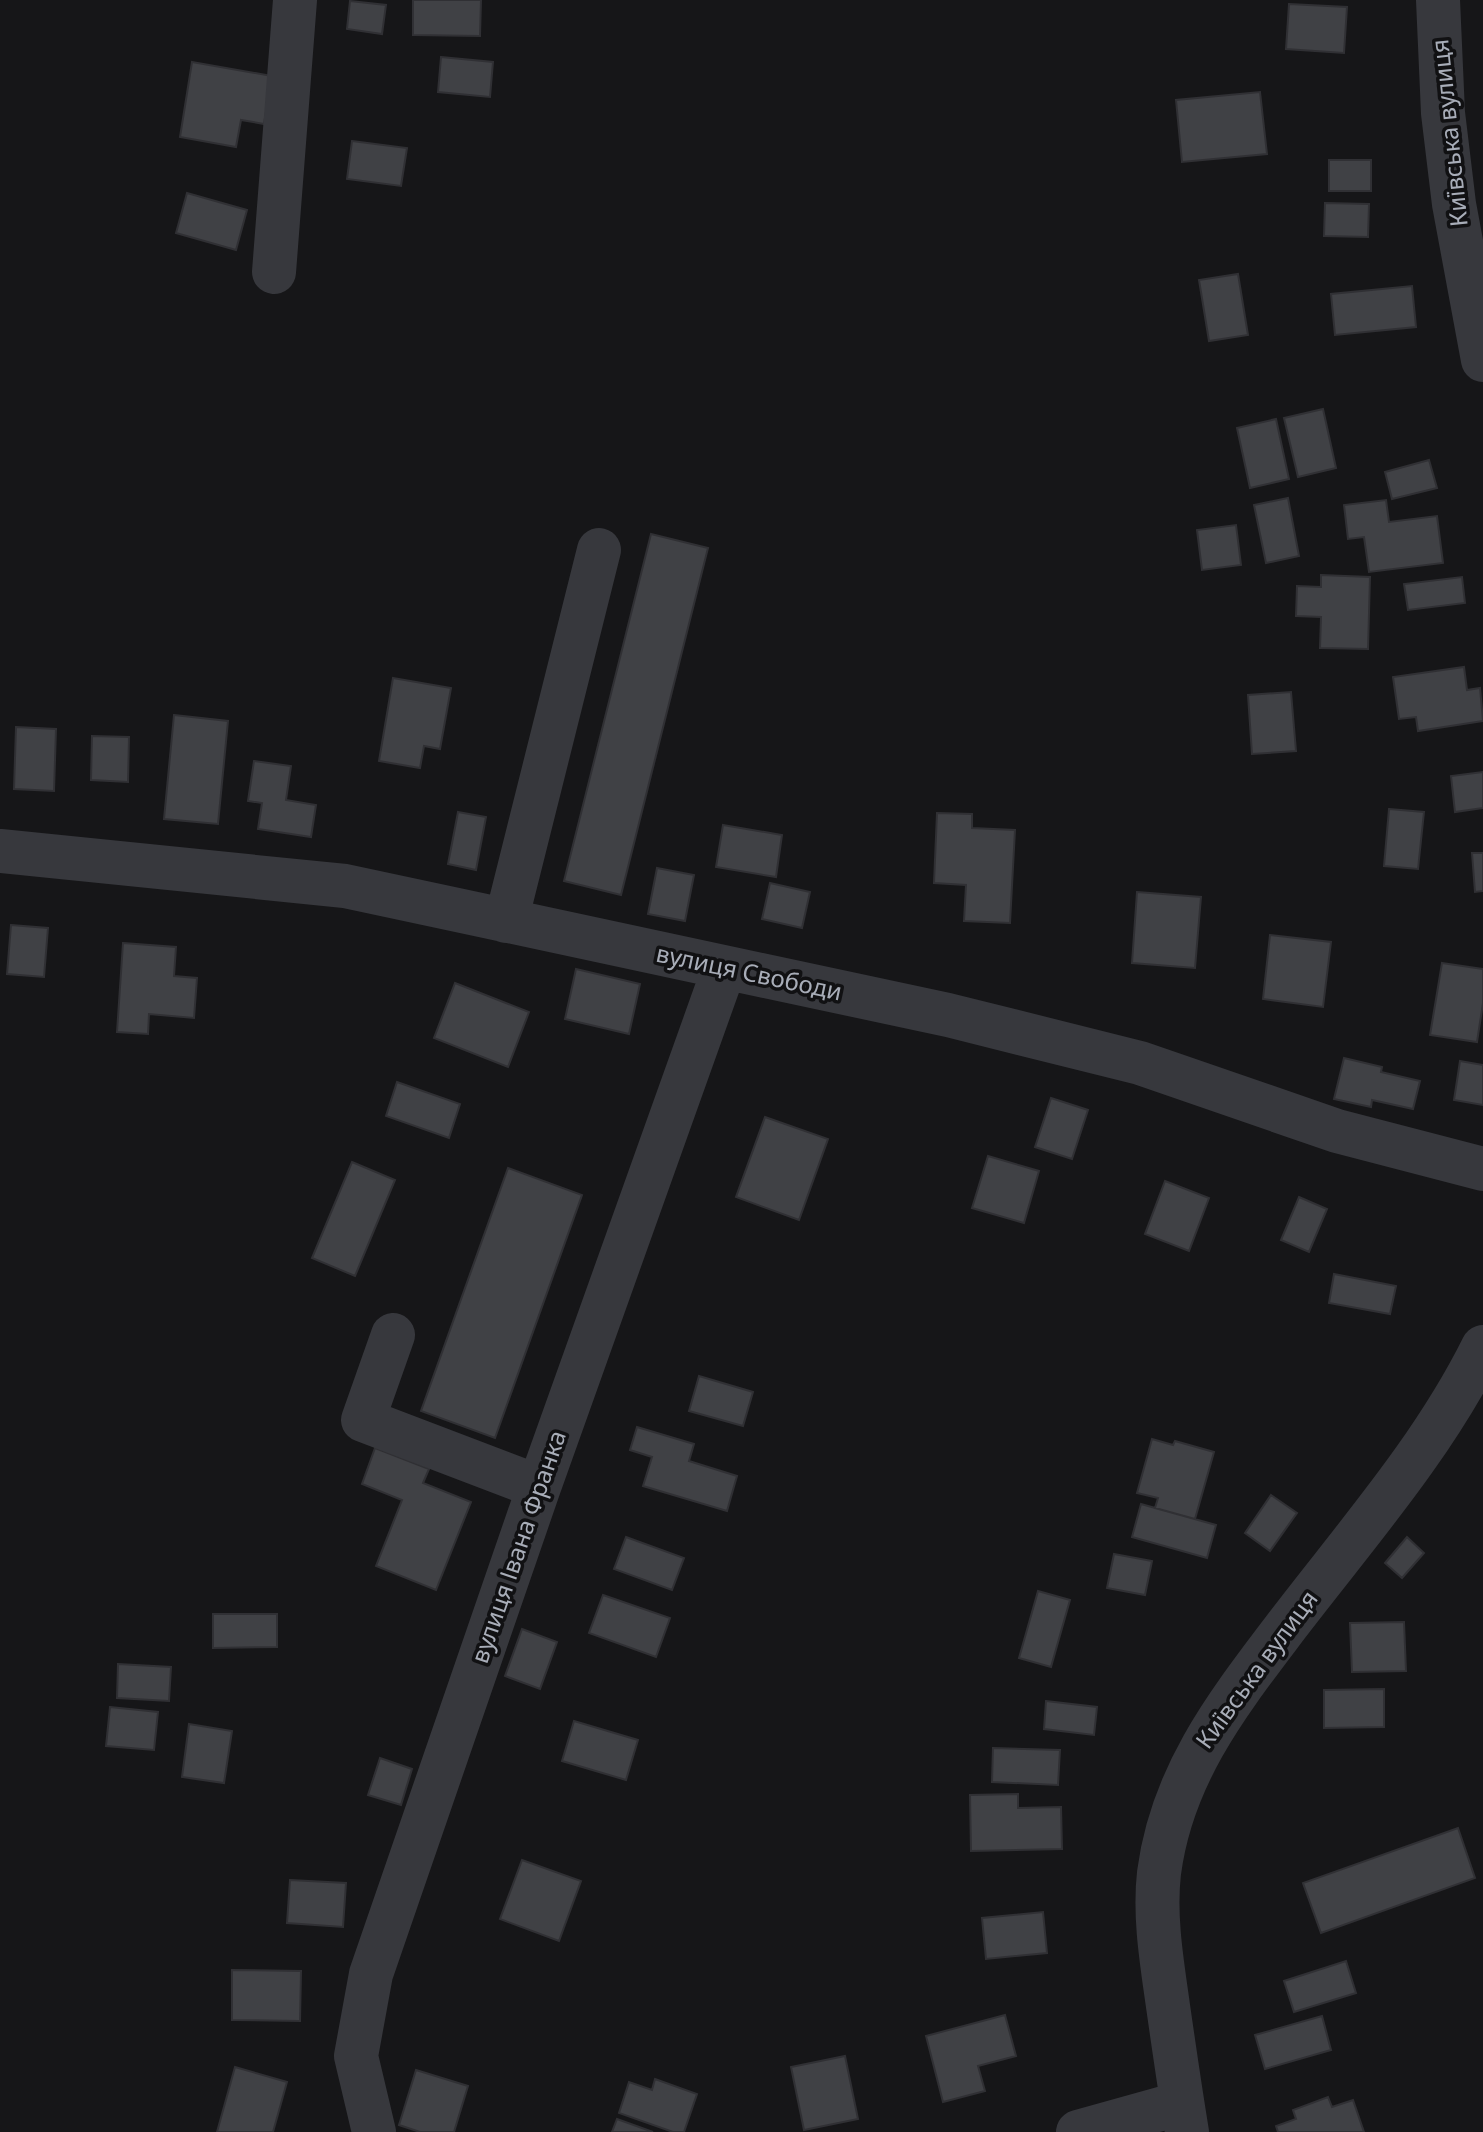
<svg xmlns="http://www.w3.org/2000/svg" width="1483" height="2132" font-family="'Noto Sans',sans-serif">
<rect width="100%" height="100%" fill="#161618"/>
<path fill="#404145" stroke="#303034" stroke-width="2" d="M 413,0 L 481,0 L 480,36 L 413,35 Z
M 350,1 L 386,5 L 382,34 L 347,29 Z
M 1289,4 L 1347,7 L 1344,53 L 1286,49 Z
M 441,57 L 493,62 L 490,97 L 438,92 Z
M 192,62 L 272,76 L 264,124 L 241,120 L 236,147 L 180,137 Z
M 1260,92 L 1267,154 L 1182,162 L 1176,100 Z
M 352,141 L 407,148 L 401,186 L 347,179 Z
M 1329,160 L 1371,160 L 1371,191 L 1329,191 Z
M 187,193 L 247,210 L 236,250 L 176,233 Z
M 1325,203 L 1369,204 L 1368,237 L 1324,236 Z
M 1238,274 L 1248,335 L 1209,341 L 1199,280 Z
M 1412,286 L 1416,327 L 1335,335 L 1331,294 Z
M 1323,409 L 1336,468 L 1298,477 L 1284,418 Z
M 1276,419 L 1289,479 L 1250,488 L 1237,428 Z
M 1429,460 L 1437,488 L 1392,499 L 1385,472 Z
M 1288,498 L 1299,556 L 1266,563 L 1254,505 Z
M 1386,500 L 1389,522 L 1437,516 L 1443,563 L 1369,572 L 1364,537 L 1348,539 L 1344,505 Z
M 1236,525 L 1241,565 L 1202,570 L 1197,530 Z
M 651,534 L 708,548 L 621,895 L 564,881 Z
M 1321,575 L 1370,577 L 1368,649 L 1320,648 L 1321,617 L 1296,616 L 1297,586 L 1321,587 Z
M 1462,577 L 1465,603 L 1408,610 L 1404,584 Z
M 1464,667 L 1467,690 L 1480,688 L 1483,721 L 1418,731 L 1416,717 L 1399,719 L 1393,677 Z
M 393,678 L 451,688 L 440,749 L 424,746 L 420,768 L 379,761 Z
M 1291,692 L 1296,751 L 1252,754 L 1248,695 Z
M 174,715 L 228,721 L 218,824 L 164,819 Z
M 16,727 L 56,729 L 54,791 L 14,789 Z
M 92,736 L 129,737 L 128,782 L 91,780 Z
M 254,761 L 291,766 L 286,800 L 316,805 L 311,837 L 258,829 L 262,803 L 248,801 Z
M 1483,772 L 1483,808 L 1455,812 L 1451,776 Z
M 1389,809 L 1424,812 L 1418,869 L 1384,866 Z
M 458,812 L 486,817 L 476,870 L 448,864 Z
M 937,813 L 972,814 L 972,828 L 1015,830 L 1010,923 L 964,921 L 966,885 L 934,883 Z
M 723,825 L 782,835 L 776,877 L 716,867 Z
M 1472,853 L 1483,853 L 1483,891 L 1475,892 Z
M 657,868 L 694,875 L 685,921 L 648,914 Z
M 770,883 L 810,892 L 802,928 L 762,919 Z
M 1137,892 L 1201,897 L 1195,968 L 1132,963 Z
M 11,925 L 48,928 L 44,977 L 7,974 Z
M 1270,935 L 1331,942 L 1323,1007 L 1263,999 Z
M 123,943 L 176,947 L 174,976 L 197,978 L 194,1018 L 149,1014 L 148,1034 L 117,1032 Z
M 1442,963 L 1483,969 L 1483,1003 L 1477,1042 L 1430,1035 Z
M 576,969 L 640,984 L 629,1034 L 565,1019 Z
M 455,983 L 529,1012 L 508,1067 L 434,1038 Z
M 1344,1058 L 1382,1067 L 1381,1072 L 1420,1081 L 1413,1109 L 1372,1100 L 1371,1107 L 1334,1099 Z
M 1460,1061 L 1483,1065 L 1483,1105 L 1454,1100 Z
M 397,1082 L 460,1104 L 449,1138 L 386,1116 Z
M 1051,1098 L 1088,1110 L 1072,1159 L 1035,1147 Z
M 765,1117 L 828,1139 L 799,1220 L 736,1197 Z
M 988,1156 L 1039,1171 L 1024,1223 L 972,1208 Z
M 352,1162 L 395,1180 L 355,1276 L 312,1258 Z
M 508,1168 L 582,1195 L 495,1438 L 421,1411 Z
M 1165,1181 L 1209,1198 L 1189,1251 L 1145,1234 Z
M 1299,1197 L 1327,1209 L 1309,1252 L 1281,1240 Z
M 1334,1274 L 1396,1286 L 1390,1314 L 1329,1303 Z
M 699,1376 L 753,1392 L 743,1426 L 689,1411 Z
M 637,1427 L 694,1444 L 689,1461 L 737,1476 L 727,1511 L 643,1486 L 652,1457 L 630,1450 Z
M 1152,1439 L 1173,1445 L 1175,1441 L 1214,1452 L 1195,1519 L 1155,1508 L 1158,1498 L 1137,1493 Z
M 375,1448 L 429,1469 L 423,1483 L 471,1502 L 436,1590 L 376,1566 L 402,1500 L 362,1484 Z
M 1271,1495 L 1297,1513 L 1270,1551 L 1245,1533 Z
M 1141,1504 L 1216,1525 L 1207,1558 L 1132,1537 Z
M 626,1537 L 684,1558 L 672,1590 L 614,1569 Z
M 1407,1537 L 1424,1553 L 1402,1578 L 1385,1563 Z
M 1114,1554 L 1152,1561 L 1145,1595 L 1107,1588 Z
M 1038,1591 L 1070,1600 L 1051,1667 L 1019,1658 Z
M 603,1595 L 670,1618 L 656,1657 L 589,1633 Z
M 213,1614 L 277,1614 L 277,1647 L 213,1648 Z
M 1404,1622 L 1406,1671 L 1352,1672 L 1350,1623 Z
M 522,1629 L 557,1642 L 540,1689 L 505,1676 Z
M 118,1664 L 171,1667 L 169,1701 L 117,1698 Z
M 1384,1689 L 1384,1727 L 1324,1728 L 1324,1690 Z
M 1046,1701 L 1097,1707 L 1094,1735 L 1044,1729 Z
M 110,1707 L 158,1712 L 154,1750 L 106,1746 Z
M 574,1721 L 638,1740 L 626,1780 L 562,1761 Z
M 189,1724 L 232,1731 L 224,1783 L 182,1777 Z
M 993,1748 L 1060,1750 L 1058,1785 L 992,1782 Z
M 380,1758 L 412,1769 L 401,1805 L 368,1795 Z
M 1018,1794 L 1018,1808 L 1061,1807 L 1062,1849 L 971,1851 L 970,1795 Z
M 1458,1828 L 1475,1878 L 1321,1933 L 1303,1883 Z
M 522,1860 L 581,1881 L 559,1941 L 500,1919 Z
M 290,1880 L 346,1883 L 343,1927 L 287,1923 Z
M 1043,1912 L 1047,1953 L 986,1959 L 982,1918 Z
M 1346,1961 L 1356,1993 L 1294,2012 L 1284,1981 Z
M 232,1970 L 301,1971 L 300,2021 L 232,2020 Z
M 1005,2015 L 1016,2056 L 978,2066 L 985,2091 L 943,2102 L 926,2036 Z
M 1322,2016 L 1331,2050 L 1265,2069 L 1255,2035 Z
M 845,2056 L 858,2119 L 804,2130 L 791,2067 Z
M 235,2067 L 287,2082 L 273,2132 L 217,2132 Z
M 416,2070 L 468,2086 L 454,2132 L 420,2132 L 399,2125 Z
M 655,2079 L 697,2094 L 684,2132 L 673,2132 L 619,2113 L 629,2082 L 652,2090 Z
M 1328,2097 L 1332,2107 L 1353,2100 L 1364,2132 L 1278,2132 L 1276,2126 L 1296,2119 L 1293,2110 Z
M 617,2119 L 653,2132 L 612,2132 Z"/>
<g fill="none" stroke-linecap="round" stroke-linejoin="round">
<path stroke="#37383d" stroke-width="44" d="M 1438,0 L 1443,113 L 1454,204 L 1483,360
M 274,272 L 295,0
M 0,851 L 345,886 L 948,1015 L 1140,1063 L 1337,1131 L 1483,1169
M 506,921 L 599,550
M 393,1335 L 363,1420 L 539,1487
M 374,2132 L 356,2056 L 371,1974 L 539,1487 L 724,969
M 1078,2132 L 1182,2103
M 1187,2132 C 1180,2090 1174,2048 1168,2006 C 1162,1963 1154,1917 1159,1873 C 1172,1773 1229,1702 1288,1624 C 1356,1535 1433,1448 1483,1347"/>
</g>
<g text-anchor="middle" stroke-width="7" stroke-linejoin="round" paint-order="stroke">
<g font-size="24" fill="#a8adb8" stroke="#111113">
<text transform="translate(1450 133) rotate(-96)" y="8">Київська вулиця</text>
<text transform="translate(749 973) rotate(12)" y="8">вулиця Свободи</text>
<text transform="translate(519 1547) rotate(-71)" y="8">вулиця Івана Франка</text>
<text transform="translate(1257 1670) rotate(-54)" y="8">Київська вулиця</text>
</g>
</g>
</svg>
